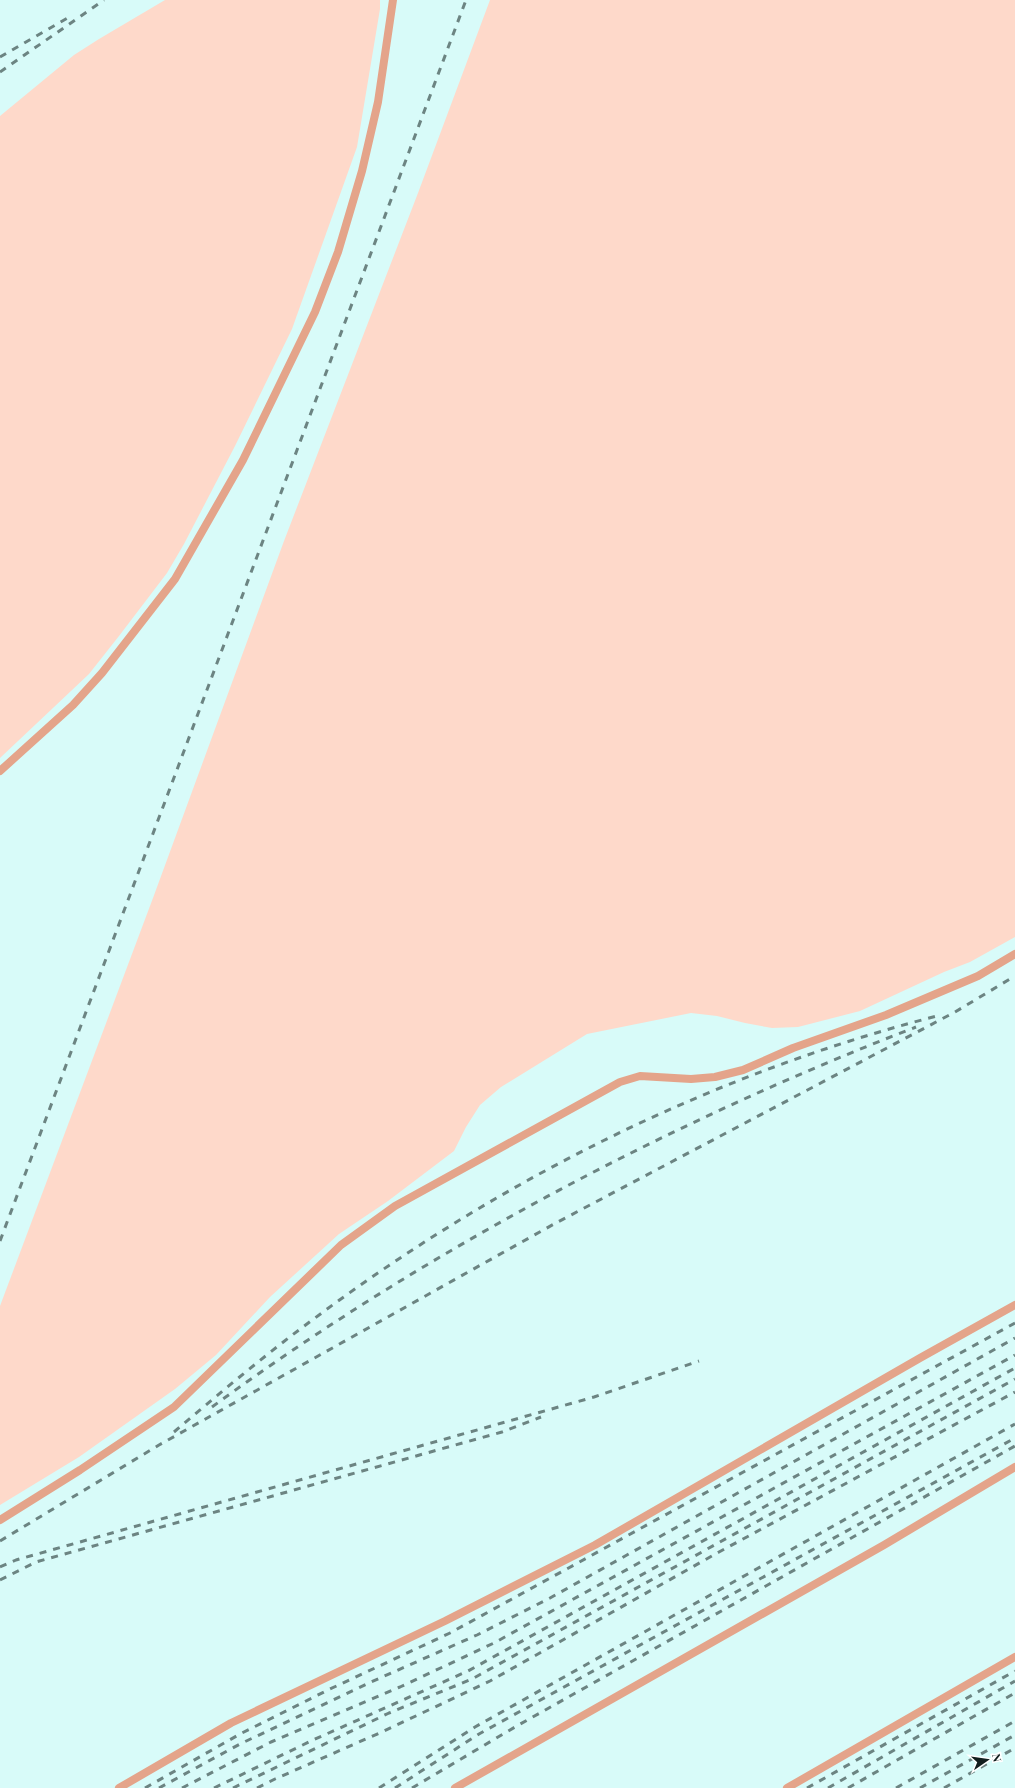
<svg xmlns="http://www.w3.org/2000/svg" width="1015" height="1788" font-family="'Playfair Display',serif">
<rect width="100%" height="100%" fill="#d8fbf9"/>
<path fill="#fed9ca" d="M 165,0 L 380,0 L 380,9 L 357,147 L 292,329 L 235,446 L 184,544 L 167,573 L 119,636 L 89,674 L 0,758 L 0,116 L 74,55 L 99,39 Z
M 490,0 L 1015,0 L 1015,937 L 970,962 L 944,972 L 860,1011 L 798,1027 L 772,1028 L 745,1023 L 717,1016 L 691,1013 L 587,1034 L 501,1087 L 480,1105 L 466,1127 L 454,1151 L 388,1201 L 339,1234 L 270,1297 L 216,1355 L 175,1389 L 79,1457 L 0,1505 L 0,1306 L 153,898 L 284,541 L 418,193 Z"/>
<g fill="none" stroke-linecap="round" stroke-linejoin="round">
<path stroke="#e4a48a" stroke-width="8" d="M 0,771 L 73,705 L 102,673 L 175,579 L 243,460 L 315,312 L 338,252 L 362,171 L 378,102 L 393,0
M 0,1520 L 80,1470 L 174,1407 L 341,1245 L 395,1206 L 620,1082 L 640,1076 L 691,1079 L 715,1077 L 743,1070 L 793,1048 L 886,1015 L 978,976 L 1015,954
M 119,1788 L 231,1723 L 445,1621 L 595,1545 L 920,1358 L 1015,1305
M 455,1788 L 884,1545 L 1015,1467
M 787,1788 L 1015,1657"/>
<path stroke="#6c8482" stroke-width="3" stroke-dasharray="7 7" stroke-linecap="butt" d="M 0,57 L 71,16
M 0,72 L 104,0
M 0,1241 L 466,0
M 212,1407 C 425,1251 670,1122 916,1027
M 174,1432 C 220,1393 266,1354 315,1318 C 501,1179 716,1072 941,1015
M 0,1541 L 159,1445 L 554,1224 L 955,1012 L 1015,976
M 0,1567 L 16,1560 L 594,1397 L 699,1361
M 0,1580 L 36,1562 L 502,1432 L 541,1417
M 145,1788 L 240,1734 L 330,1689 L 450,1633 L 1015,1323
M 159,1788 L 240,1744 L 371,1682 L 477,1635 L 550,1598 L 1015,1338
M 182,1788 L 271,1742 L 400,1687 L 494,1643 L 1015,1355
M 214,1788 L 313,1740 L 468,1671 L 1015,1368
M 233,1788 L 389,1713 L 472,1679 L 1015,1379
M 257,1788 L 275,1779 L 384,1731 L 490,1681 L 719,1552 L 1015,1392
M 379,1788 L 475,1727 L 1015,1424
M 395,1788 L 479,1734 L 1015,1438
M 412,1788 L 515,1727 L 1015,1446
M 807,1788 L 1015,1671
M 828,1788 L 1015,1681
M 848,1788 L 1015,1693
M 896,1788 L 1015,1721
M 920,1788 L 1015,1735
M 944,1788 L 1015,1748"/>
</g>
<g transform="translate(987 1760) rotate(77)" stroke="#ffffff" stroke-width="3" paint-order="stroke">
<path d="M0-3L7 15L0 10L-7 15Z" fill="#111e1d"/>
<text y="-6" font-size="11" font-weight="bold" text-anchor="middle" fill="#111e1d">N</text>
</g>
</svg>
